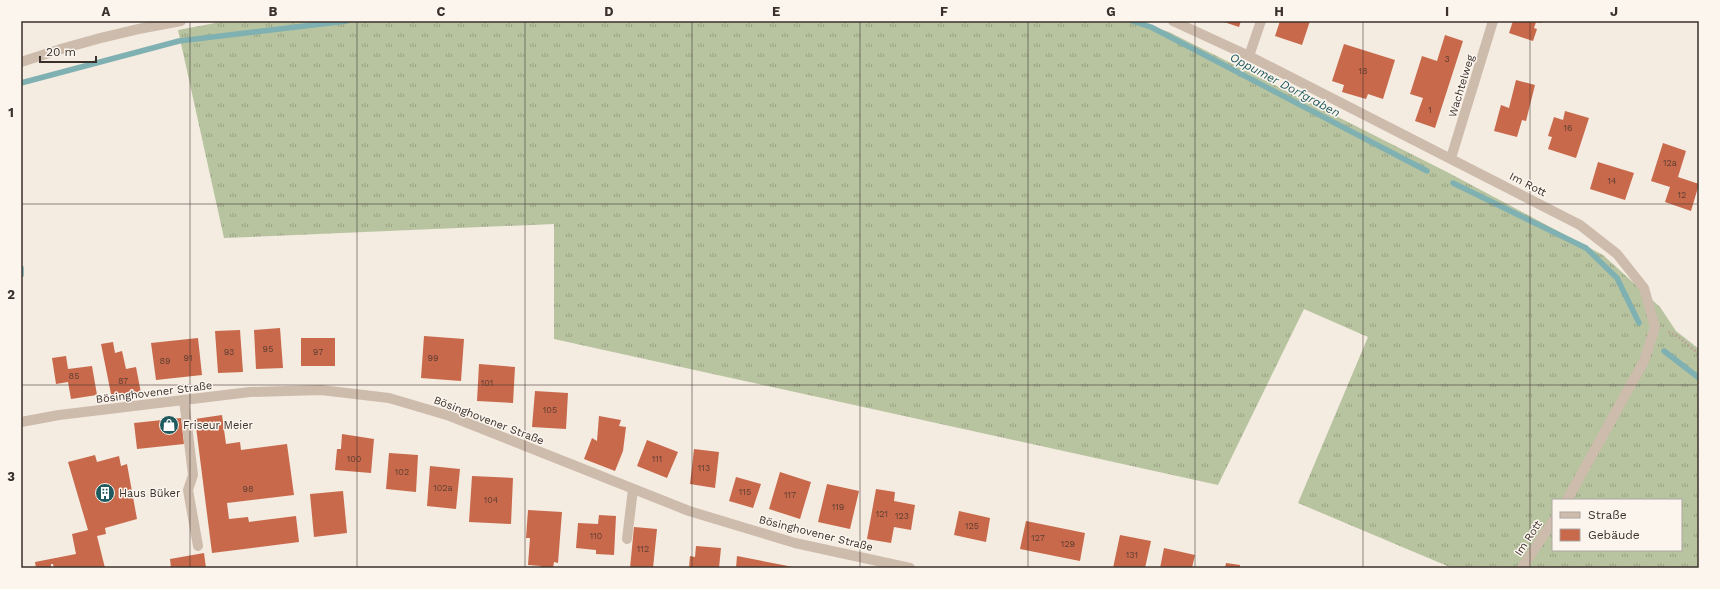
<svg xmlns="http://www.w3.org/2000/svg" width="1720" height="589" font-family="'Work Sans',sans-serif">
<defs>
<pattern id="grass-tufts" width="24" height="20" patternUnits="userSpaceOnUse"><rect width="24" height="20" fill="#b8c4a0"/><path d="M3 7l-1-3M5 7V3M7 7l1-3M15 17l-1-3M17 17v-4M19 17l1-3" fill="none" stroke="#97a083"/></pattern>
</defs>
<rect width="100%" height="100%" fill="#f4ebe1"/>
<path fill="url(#grass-tufts)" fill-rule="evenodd" d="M 226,21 L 1136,21 L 1169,32 L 1447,172 L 1603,255 L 1660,307 L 1676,331 L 1699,349 L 1699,568 L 1452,568 L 1298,503 L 1368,337 L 1304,309 L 1218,485 L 554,339 L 554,224 L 224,238 L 178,30 ZM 1553,500 L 1681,500 L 1681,550 L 1553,550 Z"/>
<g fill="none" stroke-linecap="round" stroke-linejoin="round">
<path stroke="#7fb0b2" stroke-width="5.5" d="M 1132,21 L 1151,27 L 1427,171
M 21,83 L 179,41 L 347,21
M 1453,183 L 1586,248 L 1617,278 L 1639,323
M 21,268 L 21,275
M 1664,351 L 1699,378"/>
</g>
<path fill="#c8694b" d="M 1221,21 L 1241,21 L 1239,27 Z
M 1280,21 L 1310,21 L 1302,45 L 1275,36 Z
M 1513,21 L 1542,21 L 1541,23 L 1536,22 L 1534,28 L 1537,29 L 1533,41 L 1509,33 Z
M 1445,35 L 1463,41 L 1435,128 L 1415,121 L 1423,98 L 1410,94 L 1422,56 L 1437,61 Z
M 1344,44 L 1395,60 L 1383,99 L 1368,94 L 1366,99 L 1342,92 L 1344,85 L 1332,81 Z
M 1516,80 L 1535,85 L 1526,121 L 1522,120 L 1517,137 L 1494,131 L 1501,105 L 1509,108 Z
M 1565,111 L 1589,118 L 1576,158 L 1548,149 L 1552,137 L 1548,136 L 1554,117 L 1563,120 Z
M 1663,143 L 1686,151 L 1678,177 L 1699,184 L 1691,211 L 1665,202 L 1670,187 L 1651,181 Z
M 1598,162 L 1634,173 L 1625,200 L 1590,189 Z
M 280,328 L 283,368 L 256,369 L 254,330 Z
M 240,330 L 243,372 L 218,373 L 215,331 Z
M 424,336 L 464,339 L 461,381 L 421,378 Z
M 198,338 L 202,375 L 156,380 L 151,343 Z
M 301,338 L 335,338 L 335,366 L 301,366 Z
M 113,342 L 115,353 L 122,351 L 126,369 L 136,367 L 141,393 L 112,399 L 101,344 Z
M 66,356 L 68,369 L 92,366 L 97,395 L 71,399 L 68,382 L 56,384 L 52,358 Z
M 479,364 L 515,367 L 513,403 L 477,401 Z
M 535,391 L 568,393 L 566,429 L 532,427 Z
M 222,415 L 226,444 L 240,442 L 241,450 L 287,444 L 294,495 L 227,503 L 229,519 L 248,517 L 249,522 L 296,516 L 299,542 L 212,553 L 195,419 Z
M 599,416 L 621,420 L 619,426 L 626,427 L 623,451 L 615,471 L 584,459 L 592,438 L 597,441 Z
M 181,418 L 184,444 L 137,449 L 134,423 Z
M 342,434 L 374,439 L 371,473 L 335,470 L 337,449 L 341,449 Z
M 647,440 L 678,452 L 667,478 L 637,466 Z
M 694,449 L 719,452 L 715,488 L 690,484 Z
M 389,453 L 418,455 L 416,492 L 386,489 Z
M 95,455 L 97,462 L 119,456 L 121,466 L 127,464 L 137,519 L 105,528 L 106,534 L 97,536 L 105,568 L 54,568 L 53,564 L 51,564 L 51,568 L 36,568 L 35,562 L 76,554 L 72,534 L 88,530 L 68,462 Z
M 430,466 L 460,469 L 456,509 L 427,506 Z
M 780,472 L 811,482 L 800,519 L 769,509 Z
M 472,476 L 513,478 L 511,524 L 469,522 Z
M 736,477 L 761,484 L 753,508 L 729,501 Z
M 827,484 L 859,491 L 850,529 L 818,522 Z
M 876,489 L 895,492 L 894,501 L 915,505 L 911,530 L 894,527 L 891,543 L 867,539 Z
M 343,491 L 347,533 L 314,537 L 310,494 Z
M 528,510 L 562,512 L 558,563 L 554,562 L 553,568 L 540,568 L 541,566 L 528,565 L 530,538 L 526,538 Z
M 959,511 L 990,518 L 986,542 L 954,535 Z
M 599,515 L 616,516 L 614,555 L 596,554 L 596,550 L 576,548 L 578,523 L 598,524 Z
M 1026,521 L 1085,533 L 1080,561 L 1020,549 Z
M 634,527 L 657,529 L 653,568 L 630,568 Z
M 1120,535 L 1151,541 L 1145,568 L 1113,568 Z
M 696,546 L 721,548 L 719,568 L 689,568 L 690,556 L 695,557 Z
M 1164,548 L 1195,555 L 1192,568 L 1160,568 Z
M 204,553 L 206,568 L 171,568 L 170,559 Z
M 737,556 L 793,567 L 793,568 L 736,568 Z
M 1226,563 L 1240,565 L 1240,568 L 1225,568 Z"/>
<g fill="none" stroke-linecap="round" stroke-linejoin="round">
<path stroke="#b9a596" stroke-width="2.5" stroke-dasharray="2 2" stroke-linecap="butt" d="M 1668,332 L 1676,335 L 1699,354"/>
<path stroke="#cdbbac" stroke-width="10" d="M 184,400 L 193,475 L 188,490 L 198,546
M 627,539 L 633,489"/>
<path stroke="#cdbbac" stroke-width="10" d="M 1173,21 L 1249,56 L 1580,225 L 1617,254 L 1644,288 L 1655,327 L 1644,361 L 1567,500
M 1249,56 L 1261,21
M 21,62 C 73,44 127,30 181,21
M 1451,158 L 1493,21
M 21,422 L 59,415 L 250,392 L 321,390 L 389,398 L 450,416 L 689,511 L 795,543 L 910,568
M 1522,568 L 1553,521"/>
</g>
<path fill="none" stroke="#3b302b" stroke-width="1" stroke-opacity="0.55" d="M 190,21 L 190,568M 357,21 L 357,568M 525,21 L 525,568M 692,21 L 692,568M 860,21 L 860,568M 1028,21 L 1028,568M 1195,21 L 1195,568M 1363,21 L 1363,568M 1530,21 L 1530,568M 21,204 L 1699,204M 21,385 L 1699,385"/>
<defs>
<g id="shop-disc" transform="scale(1)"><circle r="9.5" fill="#1f5a5e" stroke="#fbf5ee"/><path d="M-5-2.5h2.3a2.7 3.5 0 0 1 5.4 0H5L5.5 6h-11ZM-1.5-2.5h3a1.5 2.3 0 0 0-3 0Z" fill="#fff"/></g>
<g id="building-disc" transform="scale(1)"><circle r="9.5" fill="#1f5a5e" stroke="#fbf5ee"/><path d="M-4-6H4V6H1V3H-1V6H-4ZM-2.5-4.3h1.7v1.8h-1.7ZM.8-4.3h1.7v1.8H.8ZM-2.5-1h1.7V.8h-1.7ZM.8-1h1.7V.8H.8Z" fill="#fff"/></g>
</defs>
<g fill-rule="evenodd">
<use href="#shop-disc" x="169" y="425"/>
<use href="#building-disc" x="105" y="493"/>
</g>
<g text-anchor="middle" stroke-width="3" stroke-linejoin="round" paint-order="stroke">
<g font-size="9" fill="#5e3e33">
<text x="1447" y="62">3</text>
<text x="1363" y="74">18</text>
<text x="1430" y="113">1</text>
<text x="1568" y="131">16</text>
<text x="1670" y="166">12a</text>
<text x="1612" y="184">14</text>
<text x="1682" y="198">12</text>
<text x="268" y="352">95</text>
<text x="229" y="355">93</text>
<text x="318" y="355">97</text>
<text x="188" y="361">91</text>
<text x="433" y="361">99</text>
<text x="165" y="364">89</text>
<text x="74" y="379">85</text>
<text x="123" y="384">87</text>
<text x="487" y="386">101</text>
<text x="550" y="413">105</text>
<text x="354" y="462">100</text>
<text x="657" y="462">111</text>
<text x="704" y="471">113</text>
<text x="402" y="475">102</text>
<text x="443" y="491">102a</text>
<text x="248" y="492">98</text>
<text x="745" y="495">115</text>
<text x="790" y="498">117</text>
<text x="491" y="503">104</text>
<text x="838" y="510">119</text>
<text x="882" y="517">121</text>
<text x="902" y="519">123</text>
<text x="972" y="529">125</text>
<text x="596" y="539">110</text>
<text x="1038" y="541">127</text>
<text x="1068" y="547">129</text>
<text x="643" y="552">112</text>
<text x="1132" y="558">131</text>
</g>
<g font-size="11" fill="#3b302b" stroke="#fbf5ee">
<text transform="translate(1461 86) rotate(-73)" y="4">Wachtelweg</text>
<text transform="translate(1528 184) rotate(27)" y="4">Im Rott</text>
<text transform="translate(154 392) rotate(-7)" y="4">Bösinghovener Straße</text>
<text transform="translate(489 420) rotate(21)" y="4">Bösinghovener Straße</text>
<text transform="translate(816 533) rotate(14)" y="4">Bösinghovener Straße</text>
<text transform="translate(1528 538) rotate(-57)" y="4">Im Rott</text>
</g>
<g font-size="11" fill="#3b302b" stroke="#fbf5ee" text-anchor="start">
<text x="183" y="429">Friseur Meier</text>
<text x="119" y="497">Haus Büker</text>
</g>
<g font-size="12" font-style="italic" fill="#1f5a5e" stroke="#fbf5ee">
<text transform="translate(1285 85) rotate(28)" y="4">Oppumer Dorfgraben</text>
</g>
</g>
<rect width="1720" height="589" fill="none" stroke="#fbf5ee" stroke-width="44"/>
<rect x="1552" y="499" width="130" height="52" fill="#fbf5ee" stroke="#aea6a0"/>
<rect x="1560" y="512" width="20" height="6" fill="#cdbbac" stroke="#aea6a0"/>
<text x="1588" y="519" font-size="12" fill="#3b302b">Straße</text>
<rect x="1560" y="529" width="20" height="12" fill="#c8694b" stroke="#aea6a0"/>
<text x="1588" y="539" font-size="12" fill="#3b302b">Gebäude</text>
<path d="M40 56v6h56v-6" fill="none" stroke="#3b302b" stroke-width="2"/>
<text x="46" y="56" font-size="12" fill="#3b302b" stroke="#fbf5ee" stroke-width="3" paint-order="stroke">20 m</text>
<rect x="22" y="22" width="1676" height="545" fill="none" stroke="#3b302b" stroke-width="1.5"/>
<g font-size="13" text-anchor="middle" font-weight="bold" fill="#3b302b">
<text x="106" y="16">A</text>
<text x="273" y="16">B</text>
<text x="441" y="16">C</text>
<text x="609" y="16">D</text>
<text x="776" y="16">E</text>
<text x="944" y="16">F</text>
<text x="1111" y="16">G</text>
<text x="1279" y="16">H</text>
<text x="1447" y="16">I</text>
<text x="1614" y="16">J</text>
<text x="11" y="117">1</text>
<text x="11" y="299">2</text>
<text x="11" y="481">3</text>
</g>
</svg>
